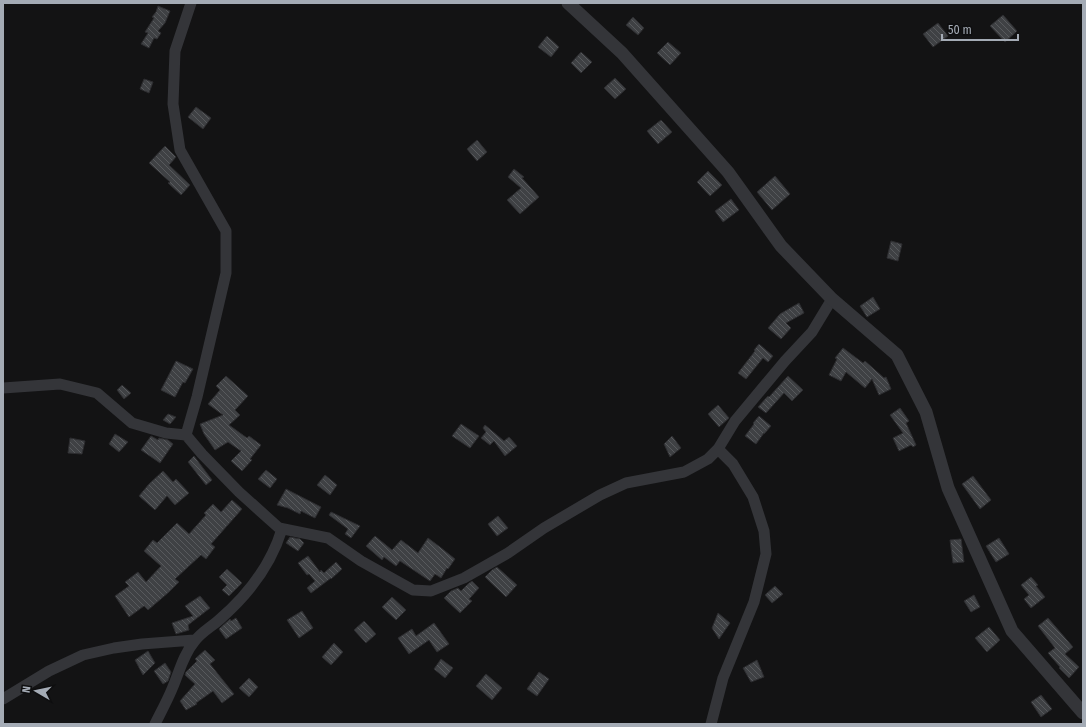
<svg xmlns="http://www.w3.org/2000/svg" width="1086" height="727" font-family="'Fira Sans Condensed',sans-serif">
<defs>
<pattern id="building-back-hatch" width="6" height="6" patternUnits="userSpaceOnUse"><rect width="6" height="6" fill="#3f4144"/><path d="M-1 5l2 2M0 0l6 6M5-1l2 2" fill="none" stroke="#585a5d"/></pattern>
</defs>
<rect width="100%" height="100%" fill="#131314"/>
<path fill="url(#building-back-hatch)" stroke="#2d2d30" d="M 158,6 L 170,11 L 165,23 L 158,31 L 161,33 L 157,39 L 154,38 L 149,48 L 141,44 L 148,33 L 145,32 L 154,18 L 152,17 L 156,12 Z
M 1003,15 L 1017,31 L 1005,42 L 990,26 Z
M 633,17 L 644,28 L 638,35 L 626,25 Z
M 938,23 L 948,36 L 933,47 L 923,34 Z
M 547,36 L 559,47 L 551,57 L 538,47 Z
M 668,42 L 681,53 L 670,65 L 657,53 Z
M 581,52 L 592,62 L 581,73 L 571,63 Z
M 615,78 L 626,89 L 615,99 L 604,88 Z
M 144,79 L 153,82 L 149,93 L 140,89 Z
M 196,107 L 211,118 L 203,129 L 188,117 Z
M 661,120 L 672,132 L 658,144 L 647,131 Z
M 477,140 L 487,152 L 477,161 L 467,149 Z
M 165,146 L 176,157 L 169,165 L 190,185 L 181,195 L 168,183 L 170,182 L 149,163 Z
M 514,169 L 524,177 L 522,178 L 539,197 L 520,214 L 507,200 L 521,188 L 508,177 Z
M 708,171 L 722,185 L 710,196 L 697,182 Z
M 775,176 L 790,194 L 772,210 L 757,192 Z
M 731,199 L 739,210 L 723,222 L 715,211 Z
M 891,241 L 902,244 L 898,261 L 887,258 Z
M 873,297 L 880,309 L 867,317 L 860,306 Z
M 799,303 L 804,313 L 786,323 L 791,328 L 781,339 L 768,328 L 780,314 Z
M 759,344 L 773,356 L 768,362 L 763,358 L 746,379 L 738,373 L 755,351 L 754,350 Z
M 843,348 L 863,363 L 865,361 L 884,378 L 886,377 L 891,389 L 879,395 L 872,379 L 865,388 L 846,372 L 841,381 L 829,375 L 837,359 L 835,358 Z
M 176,361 L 193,369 L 185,383 L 183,382 L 175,397 L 161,390 Z
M 226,376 L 248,396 L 235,410 L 240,415 L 229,425 L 247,438 L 249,436 L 261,445 L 250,459 L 252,460 L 242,471 L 231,461 L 241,451 L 228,442 L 215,450 L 204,434 L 200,424 L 223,415 L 208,404 L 220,390 L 216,386 Z
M 788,376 L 803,390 L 792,401 L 784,393 L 766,413 L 758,407 L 768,396 L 769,397 Z
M 122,385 L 131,393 L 124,399 L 117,390 Z
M 718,405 L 729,418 L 719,427 L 708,414 Z
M 900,408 L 909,421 L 906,423 L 916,445 L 913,447 L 911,445 L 899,451 L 893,438 L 903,433 L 890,415 Z
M 168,414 L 176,417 L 170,424 L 163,420 Z
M 759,416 L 771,426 L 764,434 L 764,433 L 756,444 L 745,436 L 754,424 L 753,423 Z
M 461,424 L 479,436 L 470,448 L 452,436 Z
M 485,425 L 504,441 L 509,437 L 517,446 L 505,456 L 494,441 L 490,445 L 481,438 L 486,432 L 483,428 Z
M 115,434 L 128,442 L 119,452 L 109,444 Z
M 151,436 L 158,440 L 159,438 L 168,440 L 173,444 L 160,463 L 141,450 Z
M 672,436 L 681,448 L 670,457 L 664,444 Z
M 70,438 L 85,441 L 82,454 L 68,453 Z
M 194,456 L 212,480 L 206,485 L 188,462 Z
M 266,470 L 277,479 L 270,488 L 258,479 Z
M 163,471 L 173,482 L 176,479 L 189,493 L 175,505 L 167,496 L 155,510 L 139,496 L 149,484 Z
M 325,475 L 337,485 L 330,495 L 317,485 Z
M 973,476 L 991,500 L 980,509 L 962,484 Z
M 286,489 L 321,507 L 315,518 L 301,511 L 300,514 L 288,508 L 277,505 Z
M 232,500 L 242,509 L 211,544 L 215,547 L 206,559 L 201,555 L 175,579 L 179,582 L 169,592 L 148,610 L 144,606 L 129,617 L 115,596 L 129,586 L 125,582 L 138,572 L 146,582 L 161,566 L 144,551 L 153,540 L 157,543 L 177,523 L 189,534 L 206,515 L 204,513 L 213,504 L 221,512 Z
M 331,512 L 360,526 L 351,538 L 345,534 L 348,529 L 329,515 Z
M 498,516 L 508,528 L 497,536 L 488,524 Z
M 375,536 L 392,550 L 401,540 L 418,553 L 428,538 L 440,547 L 455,559 L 448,569 L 447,568 L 441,578 L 435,574 L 430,581 L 400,561 L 396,566 L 384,557 L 382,560 L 366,546 Z
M 290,537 L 300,539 L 304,543 L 298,551 L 286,543 Z
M 999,538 L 1009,554 L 996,562 L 986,546 Z
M 961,539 L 964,562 L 953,563 L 950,540 Z
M 308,556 L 320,572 L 321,570 L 324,573 L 336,562 L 342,569 L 331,579 L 331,578 L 311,593 L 307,588 L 315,581 L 309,574 L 307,575 L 298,563 Z
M 497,567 L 517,585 L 506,597 L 485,577 L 492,570 Z
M 227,569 L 242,583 L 229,596 L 222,590 L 227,585 L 219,577 Z
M 1031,577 L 1038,585 L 1036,586 L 1045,597 L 1031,608 L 1024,599 L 1029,595 L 1021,585 Z
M 472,581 L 479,588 L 469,599 L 472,601 L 460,613 L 444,598 L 451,591 L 458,588 L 461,591 L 468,584 Z
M 775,586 L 783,594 L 772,603 L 765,595 Z
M 974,595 L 980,607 L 971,612 L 964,601 Z
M 200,596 L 210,608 L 188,625 L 189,630 L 176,634 L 172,623 L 193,616 L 185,606 Z
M 392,597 L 406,610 L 396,620 L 382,607 Z
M 302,611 L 313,628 L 299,638 L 287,620 Z
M 718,613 L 730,623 L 719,639 L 712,628 Z
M 236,618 L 242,628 L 226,639 L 219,629 L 230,619 L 231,621 Z
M 1048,618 L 1073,647 L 1065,654 L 1079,667 L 1069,678 L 1059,668 L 1060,667 L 1048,653 L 1055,648 L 1038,626 Z
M 364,621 L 376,634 L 366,643 L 354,630 Z
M 434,623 L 449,644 L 437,652 L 429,640 L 409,654 L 398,638 L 412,629 L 416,636 Z
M 989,627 L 1000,640 L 987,652 L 975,638 Z
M 334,643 L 343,652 L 331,665 L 322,657 Z
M 205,650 L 215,660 L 210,664 L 234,694 L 222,703 L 213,691 L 196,703 L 197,704 L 186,710 L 180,701 L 195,684 L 185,675 L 186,672 L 197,661 L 195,659 Z
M 148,651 L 155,663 L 143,675 L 135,660 Z
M 441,659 L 453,668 L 445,678 L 434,669 Z
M 757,660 L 764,677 L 751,682 L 743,668 Z
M 165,663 L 171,672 L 168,681 L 163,684 L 154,671 Z
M 539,672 L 549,679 L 537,696 L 527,689 Z
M 486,674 L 502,688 L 492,700 L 476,686 Z
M 249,678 L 258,687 L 249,697 L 239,688 Z
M 1041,695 L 1052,709 L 1041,717 L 1031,702 Z"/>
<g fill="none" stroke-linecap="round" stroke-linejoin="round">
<path stroke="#343539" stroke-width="11" d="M 191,3 L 175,51 L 173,104 L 180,150 L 226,231 L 226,273 L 197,397 L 186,435 L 202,454 L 239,492 L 279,528 L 328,538 L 361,561 L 413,590 L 431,591 L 464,578 L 508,553 L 544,528 L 600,495 L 626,483 L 684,472 L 708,459 L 718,449
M 3,388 L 60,384 L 97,393 L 132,423 L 166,433 L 186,435
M 3,699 L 49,671 L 83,655 L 114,648 L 142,644 L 194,640
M 155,724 C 161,712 167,701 172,689 C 179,673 183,655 194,642 C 200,633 211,627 219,620 C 247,596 271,565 282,529
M 711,724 L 723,678 L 754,602 L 766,554 L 764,531 L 753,497 L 733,464 L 718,449 L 735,421 L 785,361 L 812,332 L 832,299"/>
<path stroke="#343539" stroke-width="13" d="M 568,3 L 622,53 L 728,172 L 781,246 L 832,299 L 897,355 L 926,412 L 948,488 L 1012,631 L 1083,713"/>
</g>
<rect width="1086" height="727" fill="none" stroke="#a4abb5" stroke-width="8"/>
<g transform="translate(36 691) rotate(279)" stroke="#0e0e0f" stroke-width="3" paint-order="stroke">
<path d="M0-3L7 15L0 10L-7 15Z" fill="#a4abb5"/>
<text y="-6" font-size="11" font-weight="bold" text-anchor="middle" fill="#a4abb5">N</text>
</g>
<path d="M942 34v6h76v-6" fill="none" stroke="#a4abb5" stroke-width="2"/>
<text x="948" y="34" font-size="12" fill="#a4abb5" stroke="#0e0e0f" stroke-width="3" paint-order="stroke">50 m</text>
</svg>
